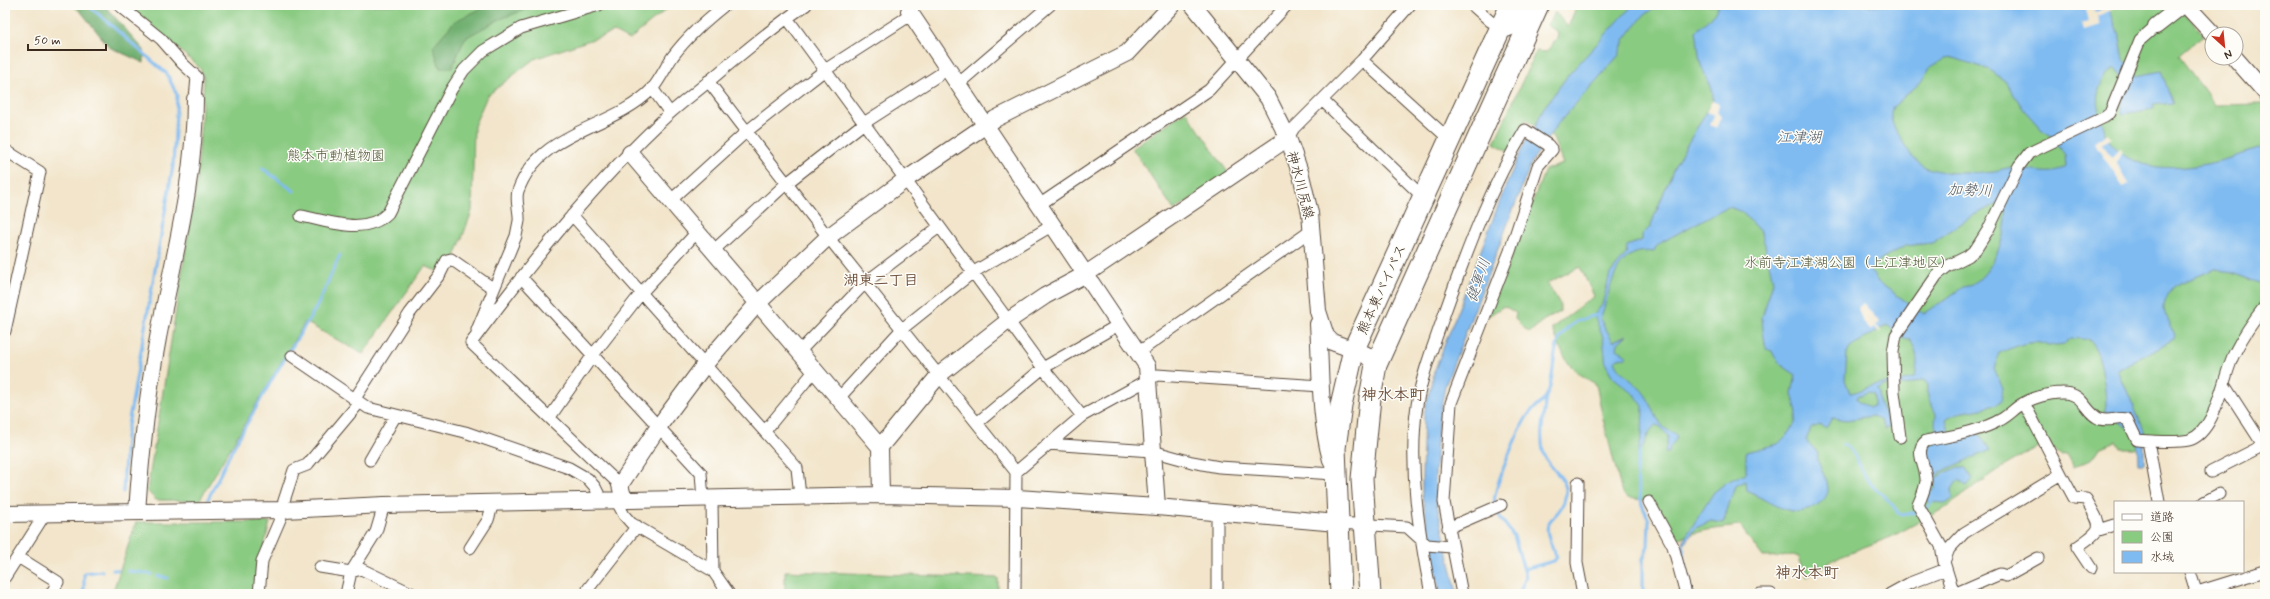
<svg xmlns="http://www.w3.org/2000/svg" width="2270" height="599" font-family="Mynerve,'Klee One',sans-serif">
<rect width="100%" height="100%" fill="#fdfcf7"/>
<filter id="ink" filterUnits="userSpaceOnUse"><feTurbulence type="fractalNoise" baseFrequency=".025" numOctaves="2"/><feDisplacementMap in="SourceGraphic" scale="8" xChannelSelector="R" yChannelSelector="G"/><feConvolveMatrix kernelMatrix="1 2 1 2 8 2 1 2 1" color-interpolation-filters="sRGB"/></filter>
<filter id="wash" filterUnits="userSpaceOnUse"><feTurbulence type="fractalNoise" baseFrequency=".012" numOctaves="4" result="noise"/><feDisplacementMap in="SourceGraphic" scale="16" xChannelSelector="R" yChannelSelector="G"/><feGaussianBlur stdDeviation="0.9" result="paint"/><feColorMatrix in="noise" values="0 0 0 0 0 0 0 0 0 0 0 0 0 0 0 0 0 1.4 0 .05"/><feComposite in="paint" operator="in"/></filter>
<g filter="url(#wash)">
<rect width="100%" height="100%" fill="#f2e5cb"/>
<path fill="#8acb82" stroke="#627a50" d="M 128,5 L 672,5 L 629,40 L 614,32 L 534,59 L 487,96 L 474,126 L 472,211 L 455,257 L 437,271 L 425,266 L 363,354 L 305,322 L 199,501 L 156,500 L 147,491 L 197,179 L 204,78 L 200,68 Z
M 1577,5 L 2178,5 L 2204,35 L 2179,56 L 2215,105 L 2265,104 L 2265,303 L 2208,417 L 2194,435 L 2148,439 L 2135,448 L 2120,448 L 2116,441 L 2100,448 L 2093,458 L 2073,467 L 2066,454 L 2061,455 L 2043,444 L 2001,468 L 1941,510 L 1891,537 L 1840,556 L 1807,577 L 1798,556 L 1763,557 L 1740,526 L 1706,530 L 1676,539 L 1671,535 L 1645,500 L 1628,498 L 1622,493 L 1603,419 L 1596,384 C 1565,367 1565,359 1552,328 L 1594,296 L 1580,267 L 1547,283 L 1560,304 L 1560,312 L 1544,320 L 1529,333 L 1515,319 L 1516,313 L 1504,306 L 1488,316 L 1545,170 L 1563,164 L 1553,138 L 1526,119 L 1510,152 L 1494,143 L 1536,51 L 1546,52 L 1557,39 L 1558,32 L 1547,25 L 1555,12 L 1568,27 Z
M 1186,111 L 1229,174 L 1174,210 L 1132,148 Z
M 136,522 L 270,522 L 252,594 L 104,594 L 114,588 Z
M 785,571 L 998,578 L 998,594 L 785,594 Z"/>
<path fill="#6faf70" stroke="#556c47" d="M 73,5 L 104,5 L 144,50 L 144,63 L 109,47 L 82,13 Z
M 489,5 L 538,5 L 500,19 L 465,38 L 452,68 L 440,68 L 433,46 L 455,21 Z"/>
<path fill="#7fbbf1" stroke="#5d7288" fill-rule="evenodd" d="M 1633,5 L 1661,5 L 1645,14 L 1633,28 L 1624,40 L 1619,55 L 1557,125 L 1532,161 L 1445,386 L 1438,426 L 1435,475 L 1436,500 L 1457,594 L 1440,594 L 1422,495 L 1422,476 L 1424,414 L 1434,372 L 1508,180 L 1526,140 L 1535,127 L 1543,109 L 1569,74 Z
M 1719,5 L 2108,5 L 2120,38 L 2124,60 L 2138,76 L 2161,71 L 2173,103 L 2153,105 L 2154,109 L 2122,114 L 2122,97 L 2127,82 L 2115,68 C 2102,75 2095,94 2098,108 C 2102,121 2106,140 2116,149 C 2146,177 2198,168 2233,157 C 2244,154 2254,150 2265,147 L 2265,285 L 2218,268 C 2200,276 2166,283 2164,306 C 2163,315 2172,328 2175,336 L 2174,339 L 2118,370 L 2146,435 L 2144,447 L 2144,464 L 2138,464 L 2137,434 L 2106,413 C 2107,398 2102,348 2089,341 C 2084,338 2076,339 2071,338 L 2064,344 L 2048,346 C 2033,337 2014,348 1999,353 L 1994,368 L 2003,389 L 2001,401 C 1983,414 1958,408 1946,419 L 1951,439 L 1978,432 L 1990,450 C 1971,459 1949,466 1932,478 L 1932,471 L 1925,447 L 1938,441 L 1935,423 L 1936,414 L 1928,398 L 1928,385 L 1924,380 L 1905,386 L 1882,386 L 1877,390 L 1880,393 C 1875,407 1890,415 1889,428 L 1885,429 L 1881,421 L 1873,416 L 1846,420 L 1832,418 L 1826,428 L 1819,425 L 1815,428 L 1812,427 L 1806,440 L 1818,453 C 1816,466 1827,475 1828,488 C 1829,494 1824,500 1820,503 C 1795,524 1770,501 1747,491 L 1746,481 L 1735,486 L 1723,523 L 1711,521 L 1696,528 L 1682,548 L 1683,541 L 1714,492 L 1727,482 L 1746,473 L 1746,452 L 1778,444 L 1790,432 L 1795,423 L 1797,413 L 1792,393 L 1796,375 C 1786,368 1776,363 1772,351 L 1766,349 L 1763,331 L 1762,317 L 1773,282 L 1765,245 L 1761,233 L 1742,212 L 1729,207 L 1723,209 L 1662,242 L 1656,247 L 1654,252 C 1613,245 1611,293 1600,319 L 1613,341 L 1627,335 L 1618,343 L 1617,349 L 1627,355 L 1626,357 L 1618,358 L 1615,361 C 1622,377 1637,382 1646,396 C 1652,405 1655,416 1661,424 C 1665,429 1670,432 1676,435 L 1677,438 L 1670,447 L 1669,453 L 1665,453 L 1668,436 L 1661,427 L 1656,425 C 1646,431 1647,445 1638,453 L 1642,435 L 1643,406 L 1635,395 L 1613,377 L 1606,365 L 1603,338 L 1594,315 L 1602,305 L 1610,274 L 1626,254 L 1627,246 L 1642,240 L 1642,235 L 1650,227 L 1674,167 L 1713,100 C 1714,85 1704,77 1700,62 C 1698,52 1698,41 1696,31 L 1714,14 ZM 1954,58 L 1990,70 L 2005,81 L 2024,110 L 2042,130 L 2052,136 L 2065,155 L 2066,166 C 2053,179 2028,168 2013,168 C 2007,167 2001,170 1995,171 C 1971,173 1945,176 1923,166 C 1912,160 1905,145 1899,135 C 1893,126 1888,116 1893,107 L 1923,80 L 1929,68 L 1945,59 ZM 1998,204 L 2006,210 C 2008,234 1990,284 1963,287 L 1924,314 L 1878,282 L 1870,270 L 1878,262 L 1905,246 L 1932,243 L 1974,215 ZM 1887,325 L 1904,339 L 1910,340 C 1918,352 1918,362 1915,377 C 1901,384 1887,382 1871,386 C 1864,388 1859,392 1850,393 L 1845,380 L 1847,353 L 1850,347 ZM 1868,392 L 1874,395 L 1874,405 L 1869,408 L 1857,399 L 1858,396 Z
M 1958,467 L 1965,467 L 1973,480 L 1966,486 L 1958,480 L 1952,489 L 1953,498 L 1944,503 L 1929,502 L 1926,499 L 1936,487 L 1935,478 Z"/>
<path fill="#f2e5cb" d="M 2085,5 L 2092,5 L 2095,12 L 2111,5 L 2112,10 L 2097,16 L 2100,25 L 2083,30 L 2081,23 L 2089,21 Z
M 1712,101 L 1719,104 L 1717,112 L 1721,117 L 1716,128 L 1710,125 L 1715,115 L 1706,112 Z
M 2109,133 L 2112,138 L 2101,144 L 2112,158 L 2119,149 L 2122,151 L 2116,163 L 2129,184 L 2123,187 L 2094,143 Z
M 1863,303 L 1880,323 L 1876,325 L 1881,331 L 1879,332 L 1875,327 L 1871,330 L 1862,320 L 1858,308 Z"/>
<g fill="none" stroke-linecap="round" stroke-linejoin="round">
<path stroke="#7fbbf1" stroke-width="3" d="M 88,5 L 167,74 L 177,95 L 173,166 L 126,437 L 123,492
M 262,168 L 294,191
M 1843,444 C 1855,450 1860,468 1867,479 C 1876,492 1891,499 1898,513 L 1902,515 L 1916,512
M 1640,450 L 1636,470 L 1638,487 L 1642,505 L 1649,520 L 1648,546 L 1643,559 L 1643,594
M 208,499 L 232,450 L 273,378 L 317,306 L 340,255
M 1495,505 C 1490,493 1520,427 1528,415 C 1533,408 1543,403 1547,395 C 1556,376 1550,347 1565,331 C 1573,321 1585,318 1597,315
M 1927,508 L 1933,502
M 1497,510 L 1501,519 L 1514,536 L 1526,577 L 1519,594
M 1683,545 L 1685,568 L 1692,594
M 1524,569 L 1554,561 L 1557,557 C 1533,511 1560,527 1566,494 C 1569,480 1550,469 1545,457 C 1538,439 1544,414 1546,396
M 113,570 L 118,570
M 128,571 L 152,574
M 158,576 L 168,578
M 81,594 L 84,590 L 84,573 L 102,571"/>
</g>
</g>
<g filter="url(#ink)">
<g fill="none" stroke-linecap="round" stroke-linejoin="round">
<g stroke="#564638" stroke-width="13">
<path id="street" d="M 119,5 L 161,39 L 182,63 L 197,77 L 195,99
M 1472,5 L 1490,21 L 1508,31 C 1518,28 1520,21 1524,13
M 787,18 L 1043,368 L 1082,416
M 1362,60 L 1450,140
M 708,81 L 828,237 L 1016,472 L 1015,594
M 958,84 L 1050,5
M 652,88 L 670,113
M 1322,100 L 1423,197
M 1288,138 L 1294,128 L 1362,60 L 1410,5
M 5,150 L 40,172 L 5,331
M 670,201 L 746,132 L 798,91 L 825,70 L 906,18 L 909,11 L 915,5
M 1039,205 L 1209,90 L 1287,5
M 572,215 L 797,468 L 800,496
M 301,216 C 329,221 365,236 388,213 L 451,90 L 464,70 L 483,51 L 521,28 L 599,5
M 713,251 L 787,183 L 864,123 L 948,69
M 521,277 L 701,473 L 703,500
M 477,330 L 516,236 C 517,231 518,226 519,221 C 520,212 515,200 518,191 C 540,129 612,130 652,89 C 660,80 666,66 673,56 C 688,36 706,20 725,5
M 799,352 L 866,282 L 939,227
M 1139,352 L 1312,230
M 292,356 L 368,408 L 465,432 L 569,468 L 588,479 L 595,487 L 602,501
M 2225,386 L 2265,448
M 839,398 L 902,329 L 972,273 L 1053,225
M 354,400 L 410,313 L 440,274 L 447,260 L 451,259 L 494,289
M 550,417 L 593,355 L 642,292 L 697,232
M 977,423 L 1043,368 L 1120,324
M 765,431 L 815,370
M 1900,437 L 1894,392 L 1893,352 L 1896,335 L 1937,275 L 1948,266 L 1968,256 L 1976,249 L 1988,230 L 2019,166 L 2029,153 L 2105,117 L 2110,113 L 2140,40 L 2156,26
M 2148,441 L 2159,502
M 1047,444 L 1152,451 L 1192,462 L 1219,467 L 1334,474
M 370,460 L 396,415
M 1016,472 L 1082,416 L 1157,375 L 1321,386
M 2211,472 L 2264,445
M 2061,474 L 2074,498 L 2086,499 C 2102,528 2106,527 2077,547 L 2091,568
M 1578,483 L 1577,563 L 1583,594
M 620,485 L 471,343 C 532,262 594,183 669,114 C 684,101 700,89 715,76 C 745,51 774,26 806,5
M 616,500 L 624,515 L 631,523 L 713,571
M 712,500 L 713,571 L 729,594
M 1649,502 L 1673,546 L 1686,594
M 2204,502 L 2219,494
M 384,505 L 376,532 L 351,572 L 361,569 L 413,594
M 281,510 L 294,470 L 307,465 L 359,403
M 1337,523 L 1407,527 L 1427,545 L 1451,547
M 1448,528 L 1501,505
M 2099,530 L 2115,525
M 470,548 L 488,520 L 493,503
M 18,557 L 58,582 L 51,594
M 1944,562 L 1941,546 L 1918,505 C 1921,498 1925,490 1926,481 C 1927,467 1913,451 1926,441 C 1950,436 1979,432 2000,420 C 2008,416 2015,408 2022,404 C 2032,398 2049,393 2061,393 C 2085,392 2084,413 2100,419 C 2109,422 2118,417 2127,419 L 2137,440 C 2151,441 2176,443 2189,440 C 2217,432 2223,374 2235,352 C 2243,336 2254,320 2265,306
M 320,567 L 351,572 L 346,594
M 2190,572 L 2195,588 L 2194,594
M 5,577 L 45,514
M 588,589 L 637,526
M 2194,593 L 2265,571
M 259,594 L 262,561 L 284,510
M 1217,594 L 1217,513
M 1431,594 C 1419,533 1408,467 1417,405 C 1422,373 1435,342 1445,312 C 1467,250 1491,186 1525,130 L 1548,145 L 1552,150 L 1538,166 L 1510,251 L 1451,403 L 1444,502 L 1462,594
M 1760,594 L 1771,594
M 1890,594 L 1910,583 L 1946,569
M 1954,594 L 1944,562 L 1949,549 L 1964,533 L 2061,474 L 2024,403
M 1954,594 L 2000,574 L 2006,576 L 2038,558"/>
</g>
<g stroke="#564638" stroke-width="18">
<path id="secondary" d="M 1193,5 L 1268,98 L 1288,138 L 1301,175 L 1310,213 L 1318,311 L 1326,336 L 1332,342 L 1365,354 L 1376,365
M 2186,5 L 2213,34
M 909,11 L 1147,366 L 1157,507
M 2156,26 L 2183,5
M 2235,58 L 2265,92
M 630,153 L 880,447
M 1318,324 C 1321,370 1319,416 1331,460
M 881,495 L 880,447 L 939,375 L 1008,321 L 1045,296 L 1086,274 L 1288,138
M 624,500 L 620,485 L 659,426 L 706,363 L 757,304 L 828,237 L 905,180 L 995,119 L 1127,53 L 1172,5
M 137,512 C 141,453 147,396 158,338 C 173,259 195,181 195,99
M 5,514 L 284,510 L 384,505 L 881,495 L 1017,498 L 1157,507 L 1337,523"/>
</g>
<g stroke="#564638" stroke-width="23">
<path id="highway" d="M 1341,594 L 1335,448 L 1341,405 L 1354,349 L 1511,5
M 1370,594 L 1362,479 L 1370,398 L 1376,365 L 1538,5"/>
</g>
<use href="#street" stroke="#fff" stroke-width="11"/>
<use href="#secondary" stroke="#fff" stroke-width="16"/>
<use href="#highway" stroke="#fff" stroke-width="21"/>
</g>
</g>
<g text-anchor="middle" stroke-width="3" stroke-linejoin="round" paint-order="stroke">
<g font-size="14" fill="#535a3c" stroke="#fdfcf7">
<text x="336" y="160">熊本市動植物園</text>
<text x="1849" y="267">水前寺江津湖公園（上江津地区）</text>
</g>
<g font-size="14" fill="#3b2a1e" stroke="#fdfcf7">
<text transform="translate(1301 185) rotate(75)" y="5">神水川尻線</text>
<text transform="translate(1381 289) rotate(-65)" y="5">熊本東バイパス</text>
</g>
<g font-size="15" font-style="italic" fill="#535d68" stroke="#fdfcf7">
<text x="1799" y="142">江津湖</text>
<text transform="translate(1970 190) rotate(2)" y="5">加勢川</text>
<text transform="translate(1478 280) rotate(-71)" y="5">健軍川</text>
</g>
<g font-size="15" font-weight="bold" fill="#705340" stroke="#fdfcf7">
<text x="881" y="285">湖東二丁目</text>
</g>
<g font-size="16" font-weight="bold" fill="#705340" stroke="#fdfcf7">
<text x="1393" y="400">神水本町</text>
<text x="1807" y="578">神水本町</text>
</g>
</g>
<rect width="2270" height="599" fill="none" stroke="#fdfcf7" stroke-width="20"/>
<rect x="2114" y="501" width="130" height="72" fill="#fdfcf7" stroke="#afa8a0"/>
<rect x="2122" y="514" width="20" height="6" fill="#ffffff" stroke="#afa8a0"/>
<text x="2150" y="521" font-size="12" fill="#3b2a1e">道路</text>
<rect x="2122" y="531" width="20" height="12" fill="#8acb82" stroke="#afa8a0"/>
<text x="2150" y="541" font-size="12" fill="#3b2a1e">公園</text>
<rect x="2122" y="551" width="20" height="12" fill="#7fbbf1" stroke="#afa8a0"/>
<text x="2150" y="561" font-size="12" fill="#3b2a1e">水域</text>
<g transform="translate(2224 46) rotate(153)"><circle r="19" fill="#fdfcf7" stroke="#afa8a0"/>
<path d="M0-3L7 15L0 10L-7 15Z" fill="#c8321e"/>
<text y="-6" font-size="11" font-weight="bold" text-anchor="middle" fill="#3b2a1e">N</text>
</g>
<path d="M28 44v6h78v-6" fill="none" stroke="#3b2a1e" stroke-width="2"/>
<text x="34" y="44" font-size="12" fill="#3b2a1e" stroke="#fdfcf7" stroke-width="3" paint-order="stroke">50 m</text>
</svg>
